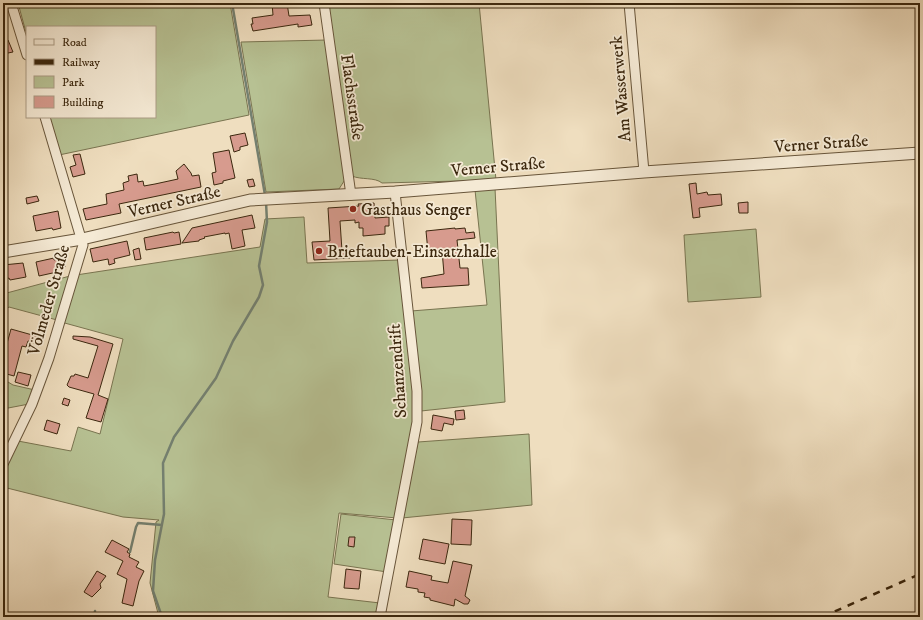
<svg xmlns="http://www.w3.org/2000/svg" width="923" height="620" font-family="'IM FELL DW Pica',serif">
<rect width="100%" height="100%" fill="#efdebf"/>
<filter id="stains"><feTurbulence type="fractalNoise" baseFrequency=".005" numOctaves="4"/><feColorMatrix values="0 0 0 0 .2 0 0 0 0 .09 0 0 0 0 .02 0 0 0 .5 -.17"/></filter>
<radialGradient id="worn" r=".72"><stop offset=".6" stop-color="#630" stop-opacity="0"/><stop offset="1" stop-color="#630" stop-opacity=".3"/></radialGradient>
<path fill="#b7c193" stroke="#797450" d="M 18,3 L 230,3 L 249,115 L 59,155 L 49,117 L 155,117 L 155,27 L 27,27 L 27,36 Z
M 328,3 L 479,3 L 496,180 L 382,183 C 375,177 361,180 352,176 Z
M 327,40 L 346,178 L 339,189 L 266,192 L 241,42 Z
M 495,188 L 505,402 L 421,411 L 411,311 L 487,305 L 475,190 Z
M 304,217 L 307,263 L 400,260 L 416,415 L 397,518 L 339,513 L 328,597 L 380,603 L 378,617 L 159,617 L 150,583 L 156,522 L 159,520 L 123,517 L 3,487 L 3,470 L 18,441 L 71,451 L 78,427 L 100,434 L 123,339 L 61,322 L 76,275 L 260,247 L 265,219 Z
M 756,229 L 761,297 L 688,302 L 684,235 Z
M 70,276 L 57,320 L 9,307 L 3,312 L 3,294 Z
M 3,379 L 13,385 L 35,390 L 29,404 L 3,409 Z
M 529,434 L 532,505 L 402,518 L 418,442 Z
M 341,514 L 396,520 L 387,572 L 334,564 Z"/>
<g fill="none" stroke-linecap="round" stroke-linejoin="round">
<path stroke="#748070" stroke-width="2.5" d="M 232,3 L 265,195
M 130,552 L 136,527 L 138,523 L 162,525
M 94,617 L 95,611
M 162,617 L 153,591 L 155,560 L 164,514 L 163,463 L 174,437 L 216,378 L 233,341 L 259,297 L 263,285 L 259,266 L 267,222 L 266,202"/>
</g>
<path fill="#d79b8e" stroke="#3b270e" d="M 272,3 L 287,3 L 289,16 L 310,15 L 312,25 L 298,27 L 298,24 L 253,31 L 251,24 L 253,24 L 252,18 L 273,15 Z
M 8,40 L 13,52 L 3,54 L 3,42 Z
M 245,133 L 248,145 L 240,147 L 240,150 L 234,152 L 230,136 Z
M 229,150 L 235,178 L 223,181 L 223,183 L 214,185 L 212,173 L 216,172 L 213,153 Z
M 80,154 L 85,174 L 73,177 L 70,167 L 76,165 L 73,155 Z
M 184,164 L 191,173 L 192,176 L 199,175 L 201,187 L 119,204 L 121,213 L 86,220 L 83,209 L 107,204 L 106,194 L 124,190 L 123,183 L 129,181 L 128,176 L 137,174 L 138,182 L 143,181 L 144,186 L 155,184 L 178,179 L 176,171 Z
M 253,179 L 255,186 L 249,187 L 247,180 Z
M 696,183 L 697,194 L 707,192 L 708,195 L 721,194 L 722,205 L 699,208 L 700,217 L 693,218 L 689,184 Z
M 37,196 L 39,201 L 27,204 L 26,198 Z
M 748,202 L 748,213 L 739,213 L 738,203 Z
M 374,203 L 375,218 L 389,217 L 389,226 L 385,226 L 385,234 L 363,236 L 363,228 L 359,228 L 359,222 L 355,223 L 355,220 L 340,221 L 342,251 L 350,250 L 350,258 L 314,260 L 312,242 L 330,241 L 328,208 L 359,206 L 358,204 Z
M 58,211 L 61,228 L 53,230 L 52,228 L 36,231 L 33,216 Z
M 252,215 L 255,228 L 242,230 L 245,246 L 232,249 L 229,233 L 225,234 L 225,233 L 204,237 L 205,238 L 199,240 L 199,241 L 182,243 L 192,228 Z
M 455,228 L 455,229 L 465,228 L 466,233 L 474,232 L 475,238 L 457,240 L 460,268 L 468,268 L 469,285 L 422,288 L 421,278 L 444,274 L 442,250 L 428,252 L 426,231 Z
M 173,232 L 174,233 L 179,232 L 181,244 L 146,250 L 144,238 Z
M 127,241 L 130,255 L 114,259 L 115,263 L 109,265 L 108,259 L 93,262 L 90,249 Z
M 139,248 L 141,259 L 135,260 L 133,250 Z
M 54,258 L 54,260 L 66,258 L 65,267 L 56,269 L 57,272 L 39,276 L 36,262 Z
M 23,263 L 26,277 L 10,280 L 9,278 L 3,280 L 3,265 Z
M 11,329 L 43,338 L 41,345 L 28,341 L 26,347 L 22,346 L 14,376 L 3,373 L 3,358 Z
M 73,336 L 90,337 L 113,344 L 98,395 L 108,399 L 101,422 L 86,418 L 94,394 L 69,387 L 67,385 L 71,376 L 74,376 L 75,374 L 88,378 L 98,346 L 73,339 Z
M 18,372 L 31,375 L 28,386 L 15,382 Z
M 64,398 L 70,400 L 68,406 L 62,404 Z
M 464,410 L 465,419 L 456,420 L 455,411 Z
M 433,415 L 454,419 L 453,425 L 444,423 L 442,431 L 431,429 Z
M 47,420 L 60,424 L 57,434 L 44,430 Z
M 452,519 L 472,520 L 471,545 L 451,544 Z
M 349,537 L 355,537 L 354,547 L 348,546 Z
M 423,539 L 449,544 L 445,564 L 419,559 Z
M 112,540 L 129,549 L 127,552 L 130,554 L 129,557 L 139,562 L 136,567 L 144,571 L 139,581 L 133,606 L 122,603 L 127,579 L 117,574 L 123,561 L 105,552 Z
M 453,561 L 472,565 L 465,596 L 470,600 L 468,604 L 464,604 L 455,599 L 454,606 L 430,600 L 430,598 L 424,597 L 425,593 L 418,592 L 418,589 L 406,587 L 409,571 L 432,576 L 431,580 L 448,583 Z
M 346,569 L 361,571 L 359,589 L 344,588 Z
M 97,571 L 106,576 L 100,584 L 101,588 L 92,597 L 84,592 Z"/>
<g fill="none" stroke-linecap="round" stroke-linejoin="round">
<g stroke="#68553a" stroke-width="11">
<path id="minor" d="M 11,3 L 27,55
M 324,3 L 351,195
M 629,3 L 644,172
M 3,464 L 32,404 L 49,358 L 83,245 L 45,117
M 380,617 L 417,422 L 417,391 L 395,192"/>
</g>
<g stroke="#68553a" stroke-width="13">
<path id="tertiary" d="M 3,252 L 82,239 L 250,200 L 395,192 L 644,172 L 920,153"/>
</g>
<use href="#minor" stroke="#f5ead5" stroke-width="9"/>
<use href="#tertiary" stroke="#f5ead5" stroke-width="11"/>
<path stroke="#3b270e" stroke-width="2.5" stroke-dasharray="7 7" stroke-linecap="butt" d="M 822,617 L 920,574"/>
</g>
<g fill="#8f2418" stroke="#f5ead5" stroke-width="1.5">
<circle cx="353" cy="209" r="4"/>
<circle cx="319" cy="251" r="4"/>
</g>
<g text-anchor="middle" stroke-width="3.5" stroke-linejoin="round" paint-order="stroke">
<g font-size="17" fill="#3b270e" stroke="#f5ead5">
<text transform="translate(620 89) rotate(-95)" y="6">Am Wasserwerk</text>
<text transform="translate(353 97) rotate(82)" y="6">Flachsstraße</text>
<text transform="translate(821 143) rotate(-4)" y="6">Verner Straße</text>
<text transform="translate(498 166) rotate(-5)" y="6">Verner Straße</text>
<text transform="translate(174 201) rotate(-13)" y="6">Verner Straße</text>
<text transform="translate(48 300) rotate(-74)" y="6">Völmeder Straße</text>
<text transform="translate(397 371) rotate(-94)" y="6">Schanzendrift</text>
</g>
<g font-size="17" fill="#3b270e" stroke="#f5ead5" text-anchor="start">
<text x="361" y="215">Gasthaus Senger</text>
<text x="327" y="257">Brieftauben-Einsatzhalle</text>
</g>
</g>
<rect width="923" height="620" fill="none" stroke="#efdebf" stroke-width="16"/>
<rect x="4" y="4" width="915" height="612" fill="none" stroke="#3b270e" stroke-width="2"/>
<rect x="8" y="8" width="907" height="604" fill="none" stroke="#3b270e"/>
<rect x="26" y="26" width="130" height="92" fill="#f5ead5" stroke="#ab9c85"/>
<rect x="34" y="39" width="20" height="6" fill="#f5ead5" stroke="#ab9c85"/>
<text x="62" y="46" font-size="12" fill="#3b270e">Road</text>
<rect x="34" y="59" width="20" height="6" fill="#3b270e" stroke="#ab9c85"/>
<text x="62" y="66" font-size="12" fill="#3b270e">Railway</text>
<rect x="34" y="76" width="20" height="12" fill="#b7c193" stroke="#ab9c85"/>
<text x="62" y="86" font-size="12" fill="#3b270e">Park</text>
<rect x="34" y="96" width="20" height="12" fill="#d79b8e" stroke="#ab9c85"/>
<text x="62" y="106" font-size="12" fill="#3b270e">Building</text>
<rect width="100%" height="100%" filter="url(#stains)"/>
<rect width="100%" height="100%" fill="url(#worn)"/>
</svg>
